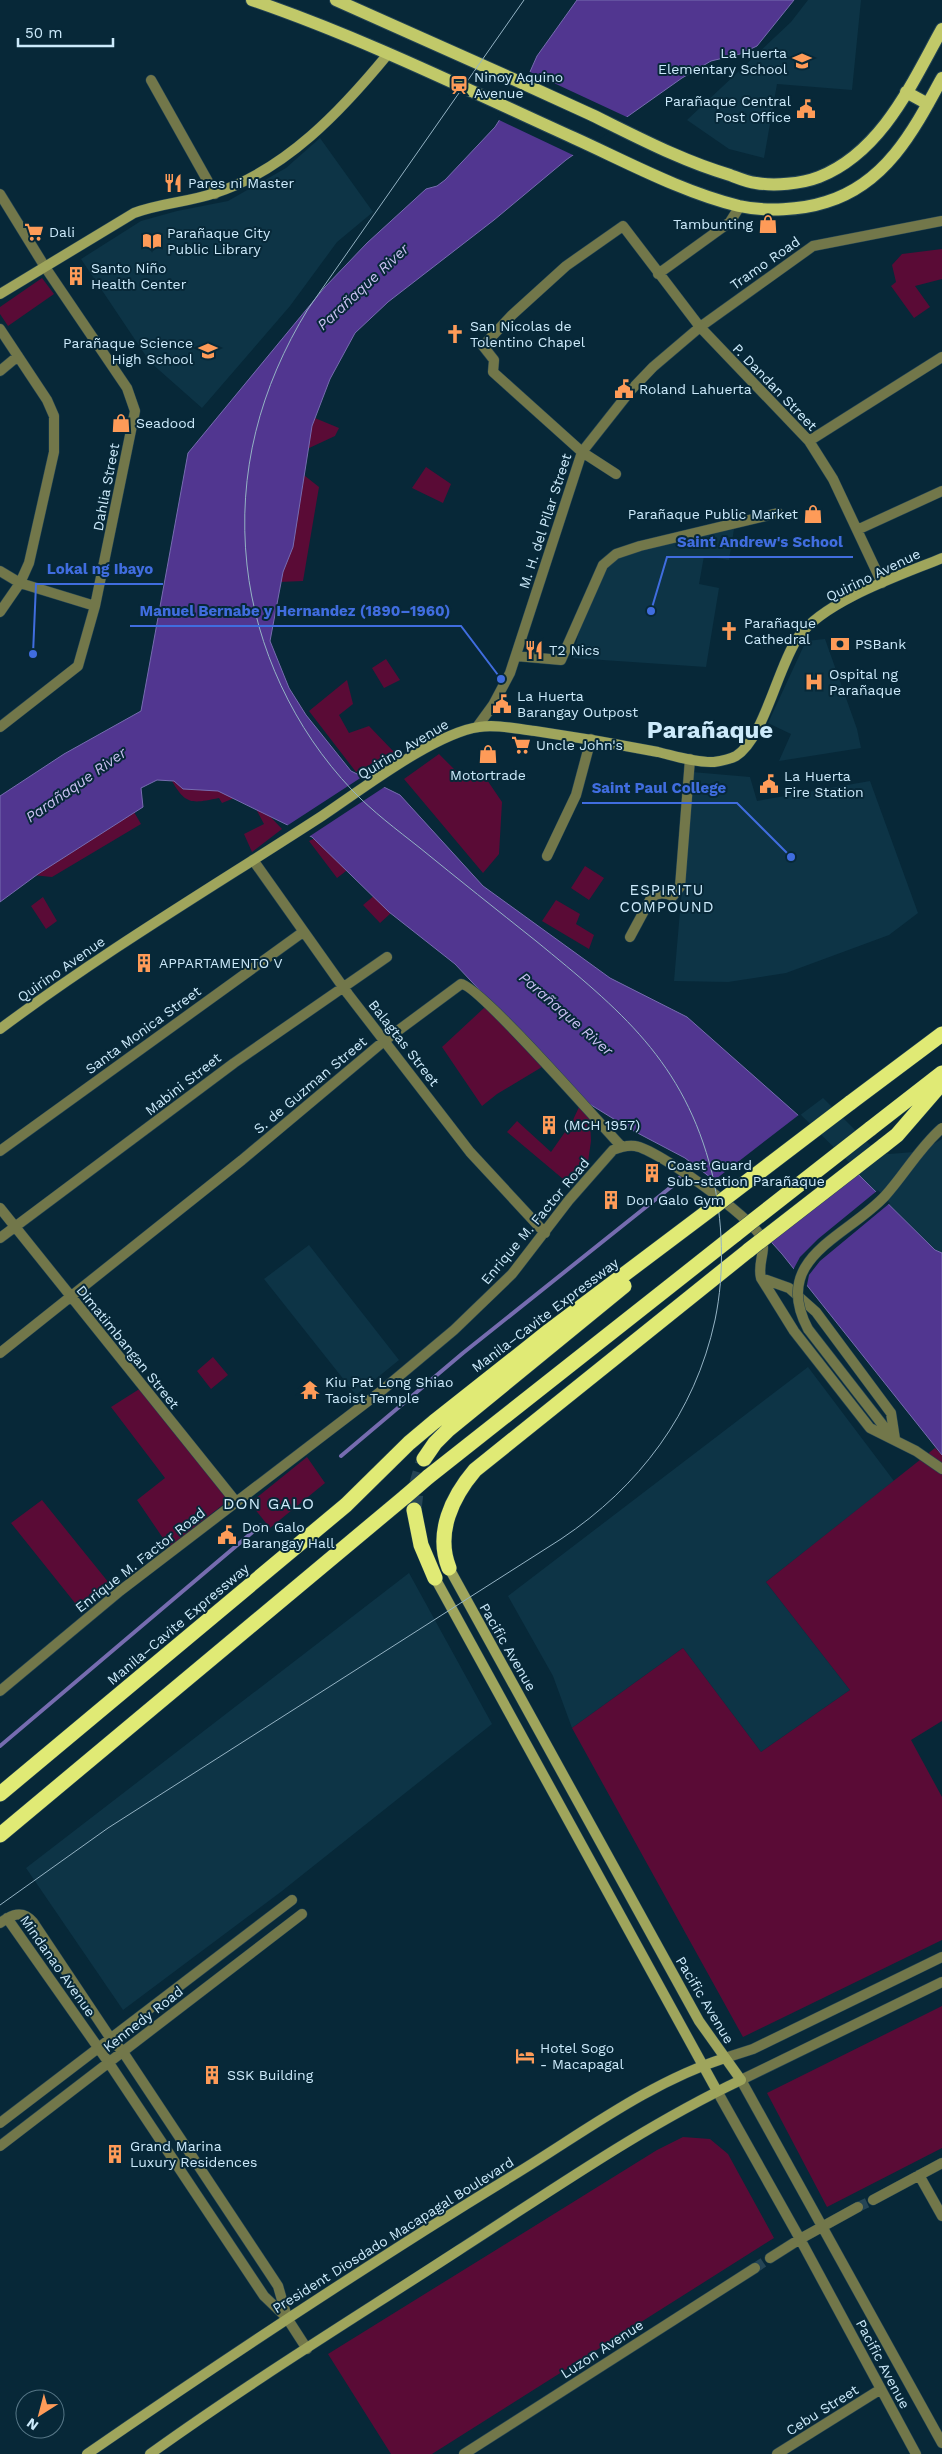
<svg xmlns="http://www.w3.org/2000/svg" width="942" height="2454" font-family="'Work Sans',sans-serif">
<rect width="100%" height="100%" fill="#072838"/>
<path fill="#0d3446" d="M 808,0 L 861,0 L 852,90 L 777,84 L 764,158 L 729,149 L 687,120 L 791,22 Z
M 320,138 L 373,212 L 337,242 L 290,306 L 202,408 L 150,362 L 81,259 L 141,221 L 177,211 L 228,201 L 286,168 Z
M 734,529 L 729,560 L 704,556 L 699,584 L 719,588 L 706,667 L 573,658 L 578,635 L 605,565 L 636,550 Z
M 825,639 L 857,729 L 861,748 L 779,761 L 791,734 L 768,723 L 806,641 Z
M 692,772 L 750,777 L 757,801 L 870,781 L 918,913 L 889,935 L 786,973 L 728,982 L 674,981 Z
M 823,1098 L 869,1144 L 882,1152 L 889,1154 L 914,1152 L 925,1149 L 942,1139 L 942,1253 L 935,1250 L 799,1116 Z
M 309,1245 L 399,1360 L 356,1395 L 264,1279 Z
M 808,1367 L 894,1481 L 766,1582 L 850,1690 L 761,1752 L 683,1648 L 572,1728 L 553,1676 L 508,1596 Z
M 409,1573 L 492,1724 L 282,1891 L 123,2010 L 26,1868 Z"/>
<path fill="#5a0b36" d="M 942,249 L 942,279 L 915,286 L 930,307 L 914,318 L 891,286 L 896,282 L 892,265 L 902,254 Z
M 42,278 L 54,294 L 8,326 L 0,314 L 0,307 Z
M 310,416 L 339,428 L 335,436 L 307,449 Z
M 426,467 L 451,484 L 443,503 L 412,488 Z
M 300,472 L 319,487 L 303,581 L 279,582 Z
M 386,659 L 400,680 L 384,688 L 372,668 Z
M 347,680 L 353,704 L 339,715 L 349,733 L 369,726 L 394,752 L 356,772 L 309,711 Z
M 439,754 L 459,774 L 481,771 L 502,802 L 499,854 L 483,873 L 404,779 Z
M 172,781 L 218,785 L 244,794 L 222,803 L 219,798 C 193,803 186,806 172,781 Z
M 247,792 L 282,829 L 252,852 L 244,834 L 264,824 Z
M 127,800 L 141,824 L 52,877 L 32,875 Z
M 326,833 L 350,868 L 337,878 L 309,841 Z
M 585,866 L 604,878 L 589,900 L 571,888 Z
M 375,895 L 391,913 L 380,923 L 363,905 Z
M 43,897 L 57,921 L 46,929 L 31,906 Z
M 556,900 L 580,914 L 576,924 L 594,935 L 589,949 L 542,921 Z
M 485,1007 L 542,1067 L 497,1094 L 482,1106 L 442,1047 Z
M 580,1105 L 590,1119 L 591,1141 L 587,1169 L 569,1184 L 507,1132 L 517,1121 L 551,1152 L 572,1122 Z
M 213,1357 L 228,1375 L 211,1389 L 197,1371 Z
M 141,1388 L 229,1500 L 169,1547 L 137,1500 L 165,1478 L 111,1407 Z
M 935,1448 L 942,1455 L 942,1721 L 911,1740 L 942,1797 L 942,1940 L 743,2037 L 572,1728 L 683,1648 L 761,1752 L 850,1690 L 766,1582 Z
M 307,1457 L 325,1483 L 270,1528 L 250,1503 Z
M 42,1500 L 109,1583 L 79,1608 L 11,1523 Z
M 942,2006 L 942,2148 L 827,2207 L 767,2093 Z
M 683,2137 L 710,2139 L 728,2154 L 774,2238 L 432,2454 L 391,2454 L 328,2354 L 657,2150 Z"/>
<path fill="#513690" stroke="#766cb0" d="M 577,0 L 794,0 L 757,46 L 740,54 L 711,61 L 682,78 L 566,160 L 494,220 L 388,302 L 355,333 L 330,379 L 312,426 L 293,547 L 283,572 L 270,641 L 289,688 L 306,715 L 351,771 L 400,795 L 483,886 L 610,978 L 687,1017 L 799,1116 L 935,1250 L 942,1253 L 942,1455 L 782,1254 L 719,1184 L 685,1158 L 630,1129 L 583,1100 L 455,964 L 389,912 L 312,837 L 218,791 L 183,789 L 174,781 L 157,780 L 141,788 L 143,807 L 38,874 L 0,902 L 0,796 L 64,754 L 141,711 L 188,453 L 325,287 L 367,243 L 426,189 L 437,186 L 445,180 L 495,127 L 529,74 L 537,56 Z"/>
<path fill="#072838" d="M 528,71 L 629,118 L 575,156 L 497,119 Z
M 365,775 L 386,786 L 307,838 L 285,827 Z
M 800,1114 L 859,1172 L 768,1243 L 712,1182 Z
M 878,1190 L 890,1203 L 820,1261 L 809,1275 L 806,1290 L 792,1272 L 800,1257 L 818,1239 Z"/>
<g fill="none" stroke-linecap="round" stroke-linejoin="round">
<path stroke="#766cb0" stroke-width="4" d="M 341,1456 L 463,1353 L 671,1187 L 693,1164
M 0,1746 L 261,1525"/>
<path stroke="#254555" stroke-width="10" stroke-dasharray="10 5" stroke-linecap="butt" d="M 858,2207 L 873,2200
M 755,2268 L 770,2258"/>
<path stroke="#254555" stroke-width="15" stroke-dasharray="15 8" stroke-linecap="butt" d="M 414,1510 L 417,1483 L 424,1459"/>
<g stroke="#234353" stroke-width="11">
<path id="street" d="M 151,80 L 215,194
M 0,194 L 45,267 L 127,388 L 135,411 L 95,606 L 78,666 L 0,727
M 658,274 L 730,222 L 740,206
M 0,329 L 47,400 L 54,416 L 54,452 L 29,563 L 20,583 L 0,612
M 0,371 L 18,356
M 809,441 L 942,357
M 616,474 L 582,452 L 493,372 L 494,360 L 483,346 L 512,315 L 566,266 L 623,226 L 700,327 L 809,441 L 833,479 L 882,583
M 857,530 L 942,491
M 0,571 L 20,583 L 95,606
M 516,656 L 561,660 L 603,565 L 616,554 L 640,546 L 778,513
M 477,727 L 493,705 L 510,673 L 582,452 L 631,390 L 653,367 L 700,327 L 813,246 L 942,221
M 547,856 L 576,795 L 591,739
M 253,860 L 348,994 L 470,1152 L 545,1233
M 630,937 L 651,898 C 658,892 665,893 673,896 L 680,887 L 690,759
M 0,1151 L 303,932
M 0,1208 L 236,1502
M 0,1238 L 234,1063 L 387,957
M 761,1278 L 789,1288 L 816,1312 L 891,1413 L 895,1439
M 808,1329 L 892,1437
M 0,1353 L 242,1160 L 384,1041 L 461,984 C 478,984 601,1125 621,1146
M 0,1691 L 120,1591 L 380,1392 L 454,1330 L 512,1274 L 569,1200 L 613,1150 C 620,1147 627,1145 635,1146 C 657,1149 752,1218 761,1237 C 767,1251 757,1263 761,1278 L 794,1331 L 870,1428 L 916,1451 L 942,1469
M 7,1918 L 109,2063 L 264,2296 L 287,2318 L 307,2349
M 0,1923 C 11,1915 22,1909 33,1922 L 111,2039 L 123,2052 L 278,2286 L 287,2317
M 942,1982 L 741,2080 L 942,2443
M 725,2058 L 753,2049 L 942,1957
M 717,2091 L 800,2239 L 916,2454
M 0,2123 L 292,1900
M 0,2146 L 302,1914
M 919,2175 L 942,2216
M 873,2200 L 942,2163
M 770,2258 L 800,2239 L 858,2207
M 464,2454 L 755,2268
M 777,2454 L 881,2389"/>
</g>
<g stroke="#234353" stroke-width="11">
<path id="secondary" d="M 0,294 L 134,213 C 161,203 189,202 215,193 C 286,170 342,110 388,54
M 0,1029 C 103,952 214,886 322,816 C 361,790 435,733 479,727 C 497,724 517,729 535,731 C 576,737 617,744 658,752 C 675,756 696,763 714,762 C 721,761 730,759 736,756 C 764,739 778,665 799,636 C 826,600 901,575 942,558
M 435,1578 L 717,2091
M 87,2454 C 228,2357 371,2262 517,2173 C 584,2132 650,2082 725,2058
M 150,2454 C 250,2382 356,2317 459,2250 C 551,2191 642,2127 741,2080 L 699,2021 L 449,1568"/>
</g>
<g stroke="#234353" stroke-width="14">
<path id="primary" d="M 252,0 C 363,38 468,90 574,138 C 627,162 682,192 739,206 C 766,212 801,210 826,202 C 886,184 914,130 942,78
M 336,0 C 422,38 507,76 592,115 C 637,137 682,161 730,175 C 738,178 747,182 756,183 C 774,186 801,184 819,177 C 882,152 912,83 942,29
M 906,92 L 928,104"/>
</g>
<g stroke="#234353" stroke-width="16">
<path id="highway" d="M 850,1103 L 942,1034
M 870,1129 L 942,1073
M 883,1146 L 897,1135 L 942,1083
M 424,1459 L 435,1443 L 448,1430 L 624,1286
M 428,1477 L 736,1234
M 414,1510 L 421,1545 L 435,1578
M 449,1568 C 435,1533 452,1497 475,1470 L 749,1250
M 0,1794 L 346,1505 L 409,1443 L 434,1422 L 549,1331 L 715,1206
M 0,1835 L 406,1496"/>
</g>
<use href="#street" stroke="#72774a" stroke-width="10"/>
<use href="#secondary" stroke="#9fa55c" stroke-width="10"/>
<use href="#primary" stroke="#c1c969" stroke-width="12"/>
<use href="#highway" stroke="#e0ea75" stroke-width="15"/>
<path stroke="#94b3c4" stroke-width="1" d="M 0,1905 L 108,1828 L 561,1539 C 639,1487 695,1413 715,1320 C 725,1272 723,1221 712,1173 C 684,1061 620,1010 536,941 C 497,910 458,879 420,848 C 396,829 373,812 352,790 C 294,729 256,648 247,565 C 237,473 260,387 308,309 L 524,0"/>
<g stroke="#234353" stroke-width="11" stroke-linecap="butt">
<path id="street-bridge" d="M 808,1329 C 770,1258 847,1237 885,1196 C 905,1174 919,1148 942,1128"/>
</g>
<g stroke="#234353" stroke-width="16" stroke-linecap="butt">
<path id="highway-bridge" d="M 715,1206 L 850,1103
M 736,1234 L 870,1129
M 749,1250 L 883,1146
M 406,1496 L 428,1477"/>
</g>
<use href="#street-bridge" stroke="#72774a" stroke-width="10"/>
<use href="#highway-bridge" stroke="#e0ea75" stroke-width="15"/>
</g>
<defs>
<g id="school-bare" transform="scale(1.5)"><path d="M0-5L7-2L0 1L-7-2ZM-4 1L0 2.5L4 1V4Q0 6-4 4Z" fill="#fe9b58" stroke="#072838" stroke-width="2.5" paint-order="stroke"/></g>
<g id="station-bare" transform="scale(1.5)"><path d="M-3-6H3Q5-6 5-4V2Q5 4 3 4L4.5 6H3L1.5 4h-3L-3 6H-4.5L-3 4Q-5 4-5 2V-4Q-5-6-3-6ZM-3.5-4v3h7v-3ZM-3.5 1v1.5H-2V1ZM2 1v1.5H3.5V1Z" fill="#fe9b58" stroke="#072838" stroke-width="2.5" paint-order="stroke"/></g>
<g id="civic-bare" transform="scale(1.5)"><path d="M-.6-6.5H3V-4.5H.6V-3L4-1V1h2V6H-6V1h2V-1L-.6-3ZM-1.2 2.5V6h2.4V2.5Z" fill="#fe9b58" stroke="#072838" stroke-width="2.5" paint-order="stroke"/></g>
<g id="restaurant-bare" transform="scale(1.5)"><path d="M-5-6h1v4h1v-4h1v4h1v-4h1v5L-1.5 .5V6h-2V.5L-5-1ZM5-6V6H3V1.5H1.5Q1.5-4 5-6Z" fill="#fe9b58" stroke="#072838" stroke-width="2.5" paint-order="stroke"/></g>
<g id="shop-bare" transform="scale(1.5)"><path d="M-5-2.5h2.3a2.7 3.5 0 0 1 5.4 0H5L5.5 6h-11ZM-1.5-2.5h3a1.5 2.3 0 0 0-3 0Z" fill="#fe9b58" stroke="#072838" stroke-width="2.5" paint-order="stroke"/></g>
<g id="supermarket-bare" transform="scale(1.5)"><path d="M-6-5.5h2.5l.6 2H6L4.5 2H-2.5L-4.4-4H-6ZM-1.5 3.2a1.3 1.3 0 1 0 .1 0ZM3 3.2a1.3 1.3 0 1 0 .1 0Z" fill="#fe9b58" stroke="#072838" stroke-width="2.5" paint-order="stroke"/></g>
<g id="library-bare" transform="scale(1.5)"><path d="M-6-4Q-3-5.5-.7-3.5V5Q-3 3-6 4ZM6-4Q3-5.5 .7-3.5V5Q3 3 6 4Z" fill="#fe9b58" stroke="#072838" stroke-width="2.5" paint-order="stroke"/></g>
<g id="building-bare" transform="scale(1.5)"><path d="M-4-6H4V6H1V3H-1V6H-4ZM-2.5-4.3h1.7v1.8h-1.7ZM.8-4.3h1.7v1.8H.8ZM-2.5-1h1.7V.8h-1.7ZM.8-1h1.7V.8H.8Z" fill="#fe9b58" stroke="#072838" stroke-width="2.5" paint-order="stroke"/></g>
<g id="church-bare" transform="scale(1.5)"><path d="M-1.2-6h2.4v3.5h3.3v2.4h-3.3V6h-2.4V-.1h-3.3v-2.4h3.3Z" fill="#fe9b58" stroke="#072838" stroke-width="2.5" paint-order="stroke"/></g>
<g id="bank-bare" transform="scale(1.5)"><path d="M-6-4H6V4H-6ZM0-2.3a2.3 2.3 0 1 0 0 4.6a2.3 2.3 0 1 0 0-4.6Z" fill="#fe9b58" stroke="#072838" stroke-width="2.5" paint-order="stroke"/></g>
<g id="hospital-bare" transform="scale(1.5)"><path d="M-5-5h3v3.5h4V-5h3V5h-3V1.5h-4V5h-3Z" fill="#fe9b58" stroke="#072838" stroke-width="2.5" paint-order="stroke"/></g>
<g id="temple-bare" transform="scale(1.5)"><path d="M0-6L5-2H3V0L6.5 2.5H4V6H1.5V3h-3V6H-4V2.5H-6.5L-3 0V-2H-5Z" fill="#fe9b58" stroke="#072838" stroke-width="2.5" paint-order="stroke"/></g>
<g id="hotel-bare" transform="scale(1.5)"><path d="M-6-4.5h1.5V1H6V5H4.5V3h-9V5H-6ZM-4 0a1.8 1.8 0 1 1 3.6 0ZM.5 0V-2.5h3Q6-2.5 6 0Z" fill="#fe9b58" stroke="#072838" stroke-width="2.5" paint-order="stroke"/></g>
</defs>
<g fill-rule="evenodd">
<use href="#school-bare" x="802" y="61"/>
<use href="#station-bare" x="459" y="85"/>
<use href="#civic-bare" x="806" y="109"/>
<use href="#restaurant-bare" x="173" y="183"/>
<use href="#shop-bare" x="768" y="224"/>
<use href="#supermarket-bare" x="34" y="232"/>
<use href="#library-bare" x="152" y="241"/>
<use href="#building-bare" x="76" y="276"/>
<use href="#church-bare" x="455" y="334"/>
<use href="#school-bare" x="208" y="351"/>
<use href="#civic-bare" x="624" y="389"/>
<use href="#shop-bare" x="121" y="423"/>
<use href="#shop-bare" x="813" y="514"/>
<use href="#church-bare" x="729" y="631"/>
<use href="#bank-bare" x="840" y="644"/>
<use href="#restaurant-bare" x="534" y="650"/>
<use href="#hospital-bare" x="814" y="682"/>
<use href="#civic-bare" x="502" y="704"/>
<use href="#supermarket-bare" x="521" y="745"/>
<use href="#shop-bare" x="488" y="754"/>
<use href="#civic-bare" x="769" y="784"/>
<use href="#building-bare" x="144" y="963"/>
<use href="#building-bare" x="549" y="1125"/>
<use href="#building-bare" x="652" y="1173"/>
<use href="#building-bare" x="611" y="1200"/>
<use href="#temple-bare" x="310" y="1390"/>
<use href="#civic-bare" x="227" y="1535"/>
<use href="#hotel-bare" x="525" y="2056"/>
<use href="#building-bare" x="212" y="2075"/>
<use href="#building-bare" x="115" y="2154"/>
</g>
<g text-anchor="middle" stroke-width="4" stroke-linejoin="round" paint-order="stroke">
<g font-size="14" fill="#cceafb" stroke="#072838" text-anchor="start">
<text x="787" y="58" text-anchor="end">La Huerta<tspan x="787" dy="16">Elementary School</tspan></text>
<text x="474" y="82">Ninoy Aquino<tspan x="474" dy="16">Avenue</tspan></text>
<text x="791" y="106" text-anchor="end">Parañaque Central<tspan x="791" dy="16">Post Office</tspan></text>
<text x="188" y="188">Pares ni Master</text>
<text x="753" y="229" text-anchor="end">Tambunting</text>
<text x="49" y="237">Dali</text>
<text x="167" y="238">Parañaque City<tspan x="167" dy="16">Public Library</tspan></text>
<text x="91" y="273">Santo Niño<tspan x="91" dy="16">Health Center</tspan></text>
<text x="470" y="331">San Nicolas de<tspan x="470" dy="16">Tolentino Chapel</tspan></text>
<text x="193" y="348" text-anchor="end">Parañaque Science<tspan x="193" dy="16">High School</tspan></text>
<text x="639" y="394">Roland Lahuerta</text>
<text x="136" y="428">Seadood</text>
<text x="798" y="519" text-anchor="end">Parañaque Public Market</text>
<text x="744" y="628">Parañaque<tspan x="744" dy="16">Cathedral</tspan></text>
<text x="855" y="649">PSBank</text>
<text x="549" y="655">T2 Nics</text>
<text x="829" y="679">Ospital ng<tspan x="829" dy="16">Parañaque</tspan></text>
<text x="517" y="701">La Huerta<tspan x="517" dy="16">Barangay Outpost</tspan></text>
<text x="536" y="750">Uncle John's</text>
<text x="488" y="780" text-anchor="middle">Motortrade</text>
<text x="784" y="781">La Huerta<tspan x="784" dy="16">Fire Station</tspan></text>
<text x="159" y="968">APPARTAMENTO V</text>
<text x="564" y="1130">(MCH 1957)</text>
<text x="667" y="1170">Coast Guard<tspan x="667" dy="16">Sub-station Parañaque</tspan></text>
<text x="626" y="1205">Don Galo Gym</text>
<text x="325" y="1387">Kiu Pat Long Shiao<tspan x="325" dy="16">Taoist Temple</tspan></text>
<text x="242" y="1532">Don Galo<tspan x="242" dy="16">Barangay Hall</tspan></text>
<text x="540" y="2053">Hotel Sogo<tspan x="540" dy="16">- Macapagal</tspan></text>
<text x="227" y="2080">SSK Building</text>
<text x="130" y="2151">Grand Marina<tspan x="130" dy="16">Luxury Residences</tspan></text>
</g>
<g font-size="14" fill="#cceafb" stroke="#072838">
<text transform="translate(765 263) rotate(-35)" y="5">Tramo Road</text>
<text transform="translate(775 387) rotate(46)" y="5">P. Dandan Street</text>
<text transform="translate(106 487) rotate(-79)" y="5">Dahlia Street</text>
<text transform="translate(545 521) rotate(-72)" y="5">M. H. del Pilar Street</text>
<text transform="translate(873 575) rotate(-26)" y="5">Quirino Avenue</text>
<text transform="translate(403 749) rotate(-31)" y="5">Quirino Avenue</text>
<text transform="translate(61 969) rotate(-35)" y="5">Quirino Avenue</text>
<text transform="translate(143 1030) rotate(-36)" y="5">Santa Monica Street</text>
<text transform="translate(404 1043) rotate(52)" y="5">Balagtas Street</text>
<text transform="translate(183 1084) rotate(-38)" y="5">Mabini Street</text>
<text transform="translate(310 1085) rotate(-40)" y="5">S. de Guzman Street</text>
<text transform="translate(535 1221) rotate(-50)" y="5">Enrique M. Factor Road</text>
<text transform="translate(545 1315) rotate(-37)" y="5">Manila–Cavite Expressway</text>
<text transform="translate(128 1347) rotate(51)" y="5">Dimatimbangan Street</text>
<text transform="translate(140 1560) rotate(-38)" y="5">Enrique M. Factor Road</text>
<text transform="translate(178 1624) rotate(-40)" y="5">Manila–Cavite Expressway</text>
<text transform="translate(508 1647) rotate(60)" y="5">Pacific Avenue</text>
<text transform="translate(58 1966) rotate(55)" y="5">Mindanao Avenue</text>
<text transform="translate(705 2000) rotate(59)" y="5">Pacific Avenue</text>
<text transform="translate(143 2019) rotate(-38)" y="5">Kennedy Road</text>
<text transform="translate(393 2235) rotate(-32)" y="5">President Diosdado Macapagal Boulevard</text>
<text transform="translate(602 2349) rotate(-33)" y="5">Luzon Avenue</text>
<text transform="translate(883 2364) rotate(62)" y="5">Pacific Avenue</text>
<text transform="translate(822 2410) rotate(-32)" y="5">Cebu Street</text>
</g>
<g font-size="15" font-style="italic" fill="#c9c0f1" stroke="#072838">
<text transform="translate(363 287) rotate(-43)" y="5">Parañaque River</text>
<text transform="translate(76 785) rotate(-35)" y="5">Parañaque River</text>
<text transform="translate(566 1014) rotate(41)" y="5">Parañaque River</text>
</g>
<g font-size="15" letter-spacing="1" fill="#cceafb" stroke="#072838">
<text x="667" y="895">ESPIRITU<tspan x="667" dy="17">COMPOUND</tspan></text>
</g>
<g font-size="16" letter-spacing="1" fill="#cceafb" stroke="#072838">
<text x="269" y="1509">DON GALO</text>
</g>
<g font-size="24" font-weight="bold" fill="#cceafb" stroke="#072838">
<text x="710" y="738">Parañaque</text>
</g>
</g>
<path fill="none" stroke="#406ddf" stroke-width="2" d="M651 611L667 557H853M33 654L36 584H163M501 679L461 626H130M791 857L737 803H582"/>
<g fill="#406ddf" stroke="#072838" stroke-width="2">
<circle cx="651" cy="611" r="5"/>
<circle cx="33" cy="654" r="5"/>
<circle cx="501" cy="679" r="5"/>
<circle cx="791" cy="857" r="5"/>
</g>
<g font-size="15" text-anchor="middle" font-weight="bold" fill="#406ddf" stroke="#072838" stroke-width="4" stroke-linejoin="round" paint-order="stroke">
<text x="760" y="547">Saint Andrew's School</text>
<text x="100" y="574">Lokal ng Ibayo</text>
<text x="295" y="616">Manuel Bernabe y Hernandez (1890–1960)</text>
<text x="659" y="793">Saint Paul College</text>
</g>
<g transform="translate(40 2414) rotate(216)"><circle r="24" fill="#072838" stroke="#567686"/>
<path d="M0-4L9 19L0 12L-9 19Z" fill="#fe9b58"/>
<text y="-8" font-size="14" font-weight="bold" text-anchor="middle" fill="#cceafb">N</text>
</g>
<path d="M18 38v8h95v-8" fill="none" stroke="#cceafb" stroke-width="2.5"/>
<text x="25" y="38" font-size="15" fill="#cceafb" stroke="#072838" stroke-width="4" paint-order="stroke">50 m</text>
</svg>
